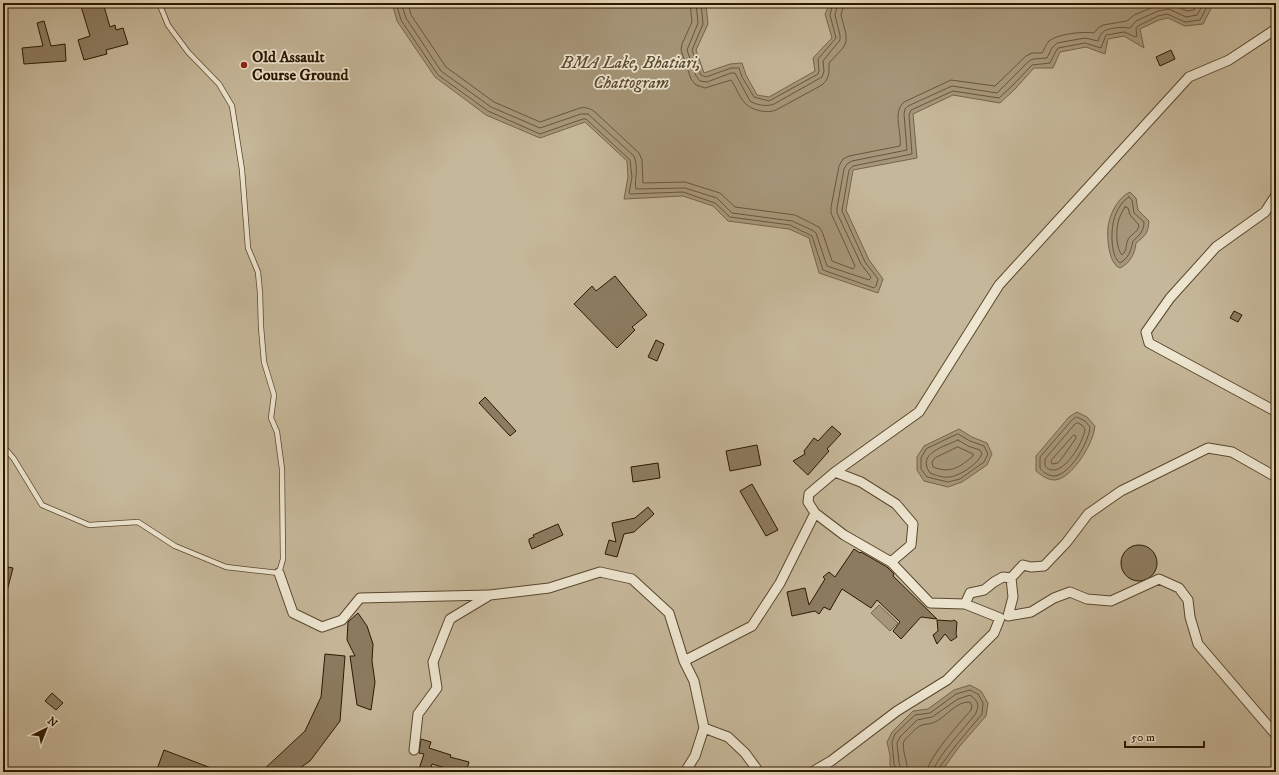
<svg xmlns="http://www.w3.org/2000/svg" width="1279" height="775" font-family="'IM FELL DW Pica',serif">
<rect width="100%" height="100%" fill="#e5d8b8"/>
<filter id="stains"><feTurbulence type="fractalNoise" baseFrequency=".005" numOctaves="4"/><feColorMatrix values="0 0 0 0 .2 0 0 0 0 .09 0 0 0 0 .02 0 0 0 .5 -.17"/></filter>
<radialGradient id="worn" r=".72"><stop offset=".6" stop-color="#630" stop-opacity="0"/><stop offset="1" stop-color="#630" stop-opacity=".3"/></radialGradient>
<path fill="#c5b799" stroke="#78674c" d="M3,3H1276V772H3Z"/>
<path fill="#a69679" stroke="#756349" d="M392,3H702L706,5L708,24L696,50L704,73L730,64L742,63L746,75L757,95L769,97L815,71L813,58L832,38L825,14L830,3H1213V5L1203,24L1185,26L1168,18L1159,20L1140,29L1144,48L1124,36L1108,39L1105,54L1086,47L1060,52L1053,68H1034L1015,89L1000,103L953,95L913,114L917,158L853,170L846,210L869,260L883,279L878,293L819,273L809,238L789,229L728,221L713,206L683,196L624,199L628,177L627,161L585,122L540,138L486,115L435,77L397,21Z
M1130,192L1136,198L1138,210L1149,221C1148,233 1146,235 1136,243C1135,254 1130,263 1120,268C1118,267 1116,266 1115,264C1108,257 1106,231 1109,222C1111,211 1120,196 1130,192Z
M1077,412L1087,417L1095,426C1094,430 1094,434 1092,438C1087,452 1069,481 1053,480C1046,479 1041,475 1036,471V456L1069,417Z
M959,429L972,437L987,443L992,454L987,465L962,482L948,487L924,481L917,470V457L924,446Z
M879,605L898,623L890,631L871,613Z
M970,685L981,691L988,703L986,716L959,747L941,772H893L890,765V755L887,742L892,732L913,711L928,709L954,690Z"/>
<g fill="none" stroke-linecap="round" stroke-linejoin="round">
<path stroke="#68563c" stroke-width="1" d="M396,3L401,20L438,75L488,111L540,134L583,119H586L630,160L632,177L629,193L630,194L683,192L715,203L730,217L790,225L812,236L823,270L874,288L876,286L878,279L865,262L842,211L849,170L853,166L912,154L909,115L911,110L953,91L999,98L1012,86L1032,65L1050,63L1056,51L1058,48L1085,43L1101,48L1106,35L1124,32L1136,37L1137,36L1136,29L1138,26L1158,16L1167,14L1185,22L1200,20L1209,3
M401,3L406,18L441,71L491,107L540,128L581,114H588L634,156C639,168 634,180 636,189L685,188L717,198L732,213L792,221L812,230L816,233L827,266L869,280L870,279L871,277L861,264L837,213V208L844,169L847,164L852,161L907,150L904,114L905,109L908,106L952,86L997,93L1029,61L1033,59L1047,58L1052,48L1057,43L1085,38L1098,41C1099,38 1100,35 1102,33C1107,27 1124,27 1130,28L1136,21L1158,11L1169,9L1186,17L1197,15L1204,3
M408,3L411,15L446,67L494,102L540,122L580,108C585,107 590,108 595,112L639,153L642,160L643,183L685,182L720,193L735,207L795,215L815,225L820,228L823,234L832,261L853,269L855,266L831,213V207L839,166L843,159L849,156L900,146C902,131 892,113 904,102L951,80L995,86L1026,56L1032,53H1042C1045,49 1046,44 1049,41C1057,34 1084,31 1094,33L1098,28L1103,25L1127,21L1134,15L1156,6L1169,3L1187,11L1194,10L1197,3
M690,3L692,22L682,44L681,50L691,79L696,85L705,88L731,80C741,95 741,107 761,111C767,112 771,112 776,110L822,85C830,78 829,72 829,63L843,48L846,42V34L841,15L844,3
M696,3L698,23L687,50L696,76L700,81L707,82L731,73H735L750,101C756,105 767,107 774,104L822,77L824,71L823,61L840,40V35L835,15L838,3
M701,3L703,24L692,50L701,75L706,77L731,68H739L742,77L754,97L769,101L818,74L819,71L818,59L836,38L830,15L833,3
M1129,197L1132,200L1134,213L1144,222C1144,232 1139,235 1133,241C1131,250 1129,258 1120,263C1111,257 1111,234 1113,224C1114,215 1121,201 1129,197Z
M1125,207L1128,208L1130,215L1139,225C1138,232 1133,233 1129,238C1125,243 1128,250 1122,255C1116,249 1116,230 1118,223C1119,217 1122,212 1125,207Z
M1077,417L1085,421L1090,427C1089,442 1070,475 1054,476C1048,476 1043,472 1040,468V457L1072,420Z
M1078,423L1082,425L1085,429C1084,442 1060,483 1045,466V459L1075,424Z
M958,434L970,441L984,446L988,454L984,462L960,479L948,482L927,477L921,469V458L926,449Z
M1074,435L1076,436V438L1065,454L1058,463L1052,464L1051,461Z
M958,440L968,446L980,450L982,454C978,464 960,476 949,477C943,478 935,475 930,473C916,453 944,447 958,440Z
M958,447L973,454V456C960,467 951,474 933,467L932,462L935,458Z
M897,772L894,764L892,742L895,734L915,715L930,713L956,694L970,690L978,694L983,703L982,714L956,745L939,768L938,772
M902,772L899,763L897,743L900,737L917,720L932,717L958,699L970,695C975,699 980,703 977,710C976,715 971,719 968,723C960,733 934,761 933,772
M908,772C908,765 901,747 904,741C906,738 916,728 920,726C924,723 930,725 935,722C946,717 956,701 970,702L972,706L971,710C961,722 928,757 927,772"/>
</g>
<path fill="#8c7b60" stroke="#2b1700" d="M80,3H103L110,27L115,25L116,30L123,28L128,44L106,50L107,54L84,60L78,40L90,36Z
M44,21L51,46L65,44L66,61L24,64L22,48L43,46L37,23Z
M1171,50L1175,59L1160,66L1156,57Z
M615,276L647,315L632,327L635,330L617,348L574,304L592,286L596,291Z
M1234,311L1242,315L1238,322L1230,318Z
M656,340L664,344L657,361L648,357Z
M485,397L516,431L510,436L479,403Z
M832,426L841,434L827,449L829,451L808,475L793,461L805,454L804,451L814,438L818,441Z
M757,445L761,465L730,471L726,451Z
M658,463L660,478L633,482L631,467Z
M752,484L778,530L766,536L740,491Z
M648,507L654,514L634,532L624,534L617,557L605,554L609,540L616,542L612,523L635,518Z
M558,524L563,535L532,549L529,542V539L534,537L533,535Z
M1121 563a18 18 0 1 1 36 0a18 18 0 1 1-36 0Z
M854,549L860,553L861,552L887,567L894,574L893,576L937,619L921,617L901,639L893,631L900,622L877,600L871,608L842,589L830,610L824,607L819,614L815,611L792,616L787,592L805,588L809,605L825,579L823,577L829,572L835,577Z
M3,566L13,568L6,595L3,594Z
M358,613L367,626L373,644L372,661L375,682L371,710L357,705L350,656H355L347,640L348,622Z
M937,620L952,621L954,620L957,622L956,634L957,637L951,641L945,634L937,644L933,635L938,631Z
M325,654L345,656L340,721L310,761L294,772H261L305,731L321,697Z
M52,693L63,703L56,710L45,701Z
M421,739L431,742L429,748L451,755L450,757L469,762L466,772H459L432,764L430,772H418L424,754L419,753Z
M164,750L219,771V772H156Z"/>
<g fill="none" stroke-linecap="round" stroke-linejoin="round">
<g stroke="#5a472e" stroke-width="6">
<path id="service" d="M3,446L14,459L42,505L89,525L138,522L175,546L226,567L279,573L283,559L282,469L277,432L271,418L274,395L264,362L261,327L260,293L258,272L248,248L242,170L232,106L219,84L188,52L168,25L159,3"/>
</g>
<g stroke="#5a472e" stroke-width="11">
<path id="minor" d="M1276,195L1265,212L1216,247L1170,298L1146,332L1149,343L1273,410L1276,406
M835,472L861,482L896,504L913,524L911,545L891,562
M279,573L293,613L322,627L342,620L360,598L489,595
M1011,578L1013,597L1008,616L1031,612L1054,598L1070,592L1087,599L1111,601L1159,579L1179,588L1188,600L1190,617L1198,644L1276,735
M965,604L970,593L984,590L994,582L1003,577L1011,578L1023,565L1031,567L1044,566L1066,543L1088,514L1121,491L1208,448L1232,452L1276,477
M704,728L728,737L745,753L759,772
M414,750L418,714L437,688L433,662L450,619L490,595L549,588L600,572L632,579L669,613L684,661
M685,772L695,756L704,728L694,681L684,661L752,626L780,583L815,513
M812,772L831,761L897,711L947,680L994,633L1000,618L965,604L930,603L891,562L844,535L815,513L808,502L809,494L835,472L919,412L999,285L1189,77L1229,60L1276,29"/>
</g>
<use href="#service" stroke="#eee6d1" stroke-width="4.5"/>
<use href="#minor" stroke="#eee6d1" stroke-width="9"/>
</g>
<circle fill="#8f2418" stroke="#eee6d1" stroke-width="1.5" cx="244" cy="65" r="4"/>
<g text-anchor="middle" stroke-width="3.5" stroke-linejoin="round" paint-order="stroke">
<g font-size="16" font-weight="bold" fill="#2b1700" stroke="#eee6d1" text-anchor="start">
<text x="252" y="62">Old Assault<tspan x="252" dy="18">Course Ground</tspan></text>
</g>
<g font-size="17" font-style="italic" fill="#5c4a30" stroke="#eee6d1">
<text x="631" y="68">BMA Lake, Bhatiari,<tspan x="631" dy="20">Chattogram</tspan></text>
</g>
</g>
<rect width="1279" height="775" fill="none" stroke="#e5d8b8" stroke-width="16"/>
<rect x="4" y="4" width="1271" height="767" fill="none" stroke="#2b1700" stroke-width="2"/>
<rect x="8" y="8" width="1263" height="759" fill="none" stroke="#2b1700"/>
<g transform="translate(46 729) rotate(43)" stroke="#eee6d1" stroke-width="3" paint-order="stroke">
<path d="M0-3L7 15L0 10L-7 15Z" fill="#2b1700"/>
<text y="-6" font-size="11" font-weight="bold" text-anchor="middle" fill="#2b1700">N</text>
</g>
<path d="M1125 741v6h79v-6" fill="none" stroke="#2b1700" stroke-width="2"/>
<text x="1131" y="741" font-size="12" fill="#2b1700" stroke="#eee6d1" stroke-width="3" paint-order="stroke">50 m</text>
<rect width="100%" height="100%" filter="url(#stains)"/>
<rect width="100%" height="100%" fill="url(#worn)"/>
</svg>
